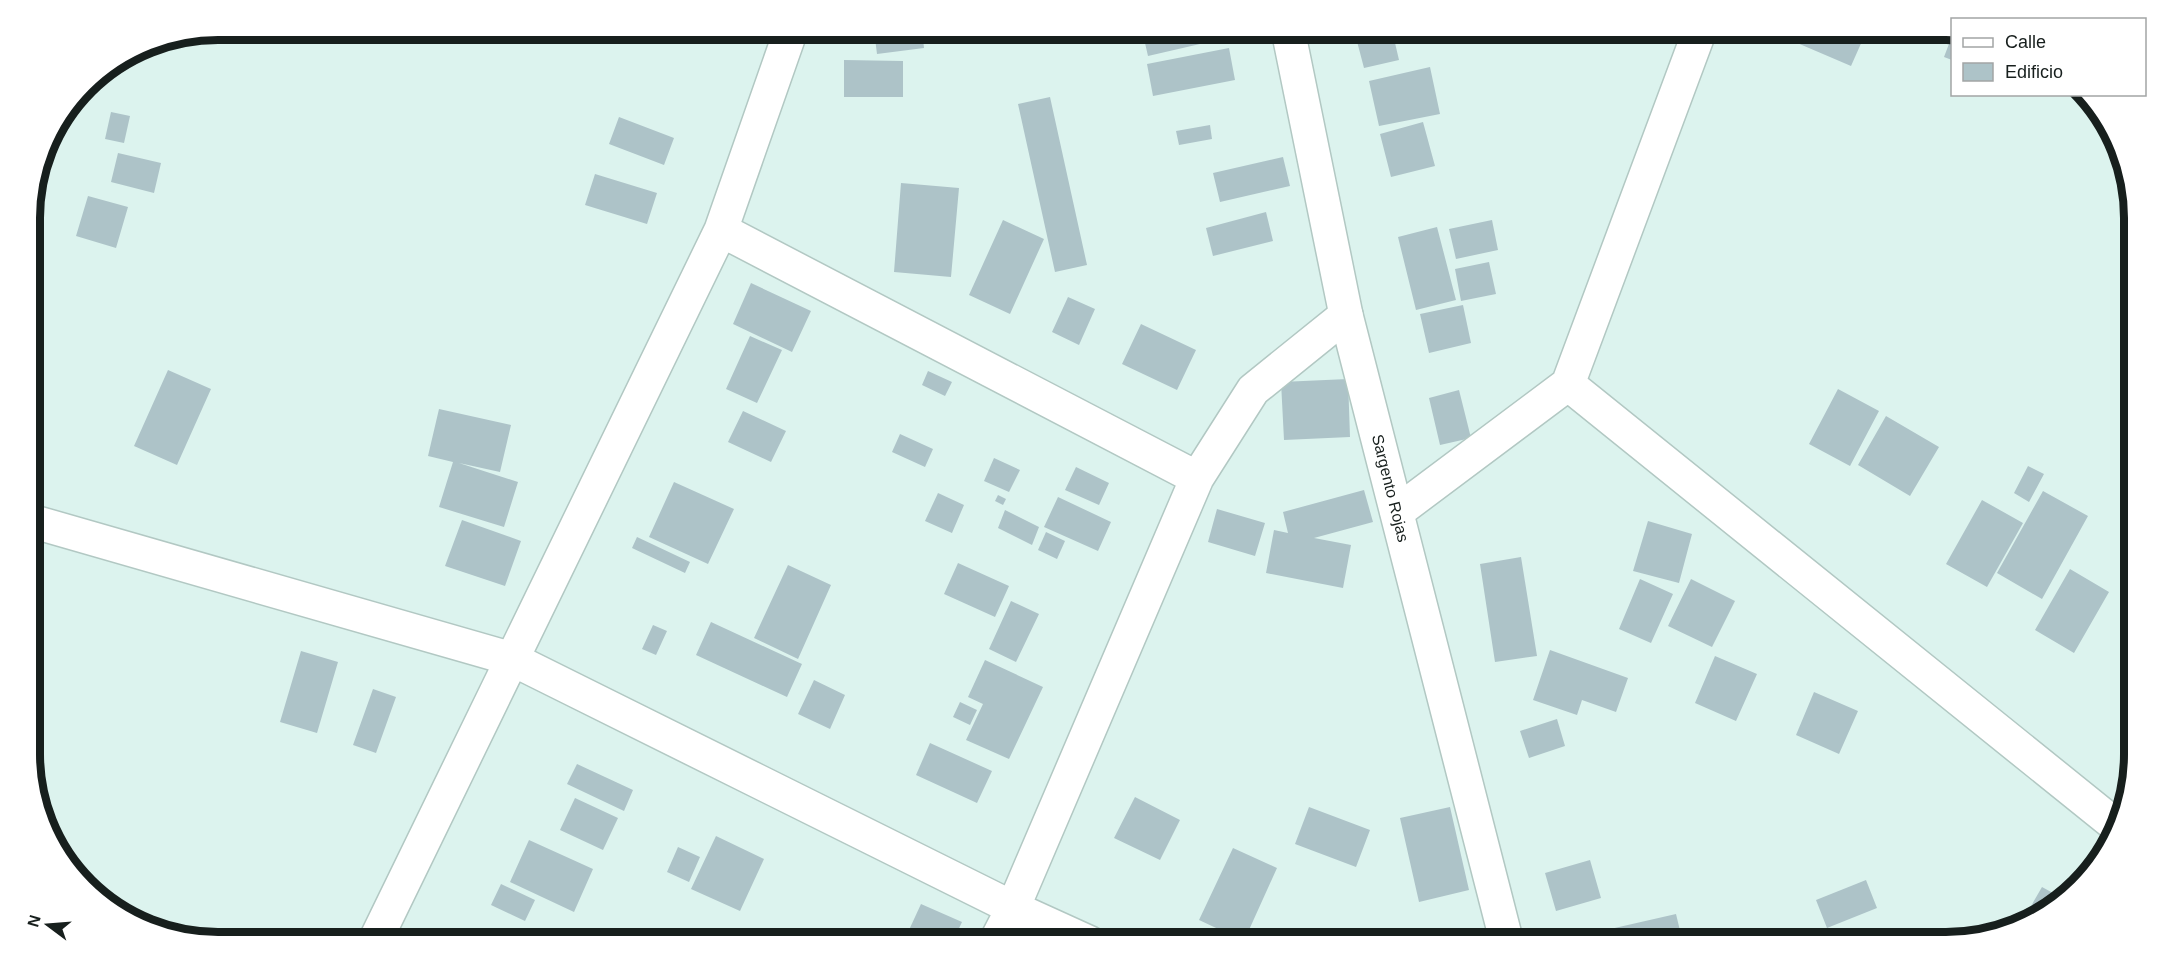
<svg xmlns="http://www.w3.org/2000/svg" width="2164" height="973" font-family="Arial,sans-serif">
<rect width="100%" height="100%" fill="#dcf3ee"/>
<path fill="#adc3c8" d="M874,30H922L924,48L877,54Z
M948,30H996L997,35L949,41Z
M1142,30H1238L1239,35L1148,56Z
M1354,30H1392L1399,60L1364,68Z
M1775,30H1867L1851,66L1774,33Z
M1952,36V60L1944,57Z
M1229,48L1235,80L1153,96L1147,64Z
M844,60L903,61V97H844Z
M1430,67L1440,114L1379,126L1369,81Z
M1050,97L1087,265L1055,272L1018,104Z
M111,112L130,116L124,143L105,139Z
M619,117L674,138L664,165L609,144Z
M1423,122L1435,166L1391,177L1380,134Z
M1210,125L1212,139L1179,145L1176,131Z
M118,153L161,163L154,193L111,182Z
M1283,157L1290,186L1220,202L1213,173Z
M595,174L657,193L647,224L585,205Z
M901,183L959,188L951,277L894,272Z
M88,196L128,207L116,248L76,236Z
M1266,212L1273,241L1213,256L1206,228Z
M1003,220L1044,239L1010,314L969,295Z
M1492,220L1498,250L1456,259L1449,229Z
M1437,227L1456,300L1416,310L1398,237Z
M1489,262L1496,294L1461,301L1455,269Z
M751,283L811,311L792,352L733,324Z
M1068,297L1095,309L1079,345L1052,332Z
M1463,305L1471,343L1429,353L1420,314Z
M1141,324L1196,350L1177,390L1122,364Z
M750,336L782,350L757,403L726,389Z
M168,370L211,389L177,465L134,446Z
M928,371L952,382L945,396L922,385Z
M1348,379L1350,437L1284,440L1281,382Z
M1838,389L1879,411L1850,466L1809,444Z
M1459,390L1471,438L1440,445L1429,398Z
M439,409L511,425L500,472L459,463L518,482L504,527L439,507L453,462L428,456Z
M743,411L786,431L771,462L728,442Z
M1886,416L1939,447L1910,496L1858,465Z
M900,434L933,449L925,467L892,452Z
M994,458L1020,470L1009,492L984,481Z
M2028,466L2044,474L2029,502L2014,493Z
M1076,467L1109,483L1099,505L1065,490Z
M674,482L734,509L708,564L649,537Z
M1364,490L1373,522L1314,538L1351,545L1343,588L1266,573L1274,530L1288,533L1283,512Z
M2043,491L2088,516L2042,599L1997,573Z
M938,493L964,505L952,533L925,521Z
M998,495L1006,499L1003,505L995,501Z
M1058,497L1111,522L1098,551L1044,527Z
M1982,500L2023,523L1987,587L1946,564Z
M1217,509L1265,523L1255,556L1208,542Z
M1005,510L1039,527L1032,545L998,528Z
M462,520L521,541L505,586L445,566Z
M1648,521L1692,534L1679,583L1633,571Z
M1046,532L1065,541L1057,559L1038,550Z
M637,537L690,562L685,573L632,548Z
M1521,557L1537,656L1495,662L1480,564Z
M958,563L1009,586L995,617L944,594Z
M788,565L831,585L798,659L754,638Z
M2070,569L2109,592L2074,653L2035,630Z
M1640,579L1673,594L1651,643L1619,629Z
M1691,579L1735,601L1712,647L1668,626Z
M1011,601L1039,614L1016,662L989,649Z
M711,622L802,664L787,697L696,655Z
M653,625L667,631L656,655L642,649Z
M1550,650L1628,678L1616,712L1582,700L1577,715L1533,700Z
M301,651L338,662L317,733L280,722Z
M1715,656L1757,674L1736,721L1695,703Z
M985,660L1043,687L1009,759L966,740L983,704L968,697Z
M814,680L845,695L830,729L798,714Z
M373,689L396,697L376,753L353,745Z
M1814,692L1858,711L1839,754L1796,735Z
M960,702L977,710L970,725L953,717Z
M1557,719L1565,746L1529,758L1520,731Z
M930,743L992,771L977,803L916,775Z
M577,764L633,790L624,811L567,784Z
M1135,797L1180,820L1160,860L1114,838Z
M575,798L618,818L603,850L560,830Z
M1309,807L1370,830L1356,867L1295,844Z
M1450,807L1469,890L1419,902L1400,818Z
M716,836L764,859L740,911L691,889Z
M529,840L593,869L574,912L510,882Z
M678,847L700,857L689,882L667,872Z
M1233,848L1277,868L1244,941L1199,920Z
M1590,860L1601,898L1556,911L1545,873Z
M1866,880L1877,908L1827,928L1816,900Z
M501,884L535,900L525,921L491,905Z
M2042,887L2064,899L2050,911L2023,920Z
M921,904L962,922L952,943H903Z
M1676,914L1683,943H1563L1562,940Z"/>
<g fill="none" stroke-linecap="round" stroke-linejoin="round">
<g stroke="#b2c8c3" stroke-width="36">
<path id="minor" d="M721,230L1197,478
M1568,384L2119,828
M1397,512L1568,384L1700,30
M31,521L512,659L1013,908L1090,943
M374,943L721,230L791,30
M995,943L1013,908L1197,478L1253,390L1346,315"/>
</g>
<g stroke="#b2c8c3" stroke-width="36">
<path id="tertiary" d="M1288,30L1346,315L1507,943"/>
</g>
<use href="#minor" stroke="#fff" stroke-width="33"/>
<use href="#tertiary" stroke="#fff" stroke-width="33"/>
</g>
<g text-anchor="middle" stroke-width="5" stroke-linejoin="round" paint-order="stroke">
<g font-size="16" fill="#171f1d" stroke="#fff">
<text transform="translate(1391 488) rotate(76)" y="6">Sargento Rojas</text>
</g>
</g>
<path d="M0 0H2164V973H0ZM218 40H1946A178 178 0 0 1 2124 218V754A178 178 0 0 1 1946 932H218A178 178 0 0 1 40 754V218A178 178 0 0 1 218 40Z" fill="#fff" fill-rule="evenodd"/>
<path fill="none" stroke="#171f1d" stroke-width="8" d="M218 40H1946A178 178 0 0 1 2124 218V754A178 178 0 0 1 1946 932H218A178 178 0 0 1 40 754V218A178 178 0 0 1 218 40Z"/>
<rect x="1951" y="18" width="195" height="78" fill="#ffffff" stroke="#a2a5a5" stroke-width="1.5"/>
<rect x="1963" y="38" width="30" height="9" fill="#ffffff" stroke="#a2a5a5" stroke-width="1.5"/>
<text x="2005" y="48" font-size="18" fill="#171f1d">Calle</text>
<rect x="1963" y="63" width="30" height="18" fill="#adc3c8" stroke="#a2a5a5" stroke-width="1.5"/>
<text x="2005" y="78" font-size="18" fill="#171f1d">Edificio</text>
<g transform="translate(48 925) rotate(286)" stroke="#ffffff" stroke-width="4.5" paint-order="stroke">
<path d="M0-4.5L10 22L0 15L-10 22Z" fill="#171f1d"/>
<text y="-9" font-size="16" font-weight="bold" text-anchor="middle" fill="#171f1d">N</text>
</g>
</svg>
